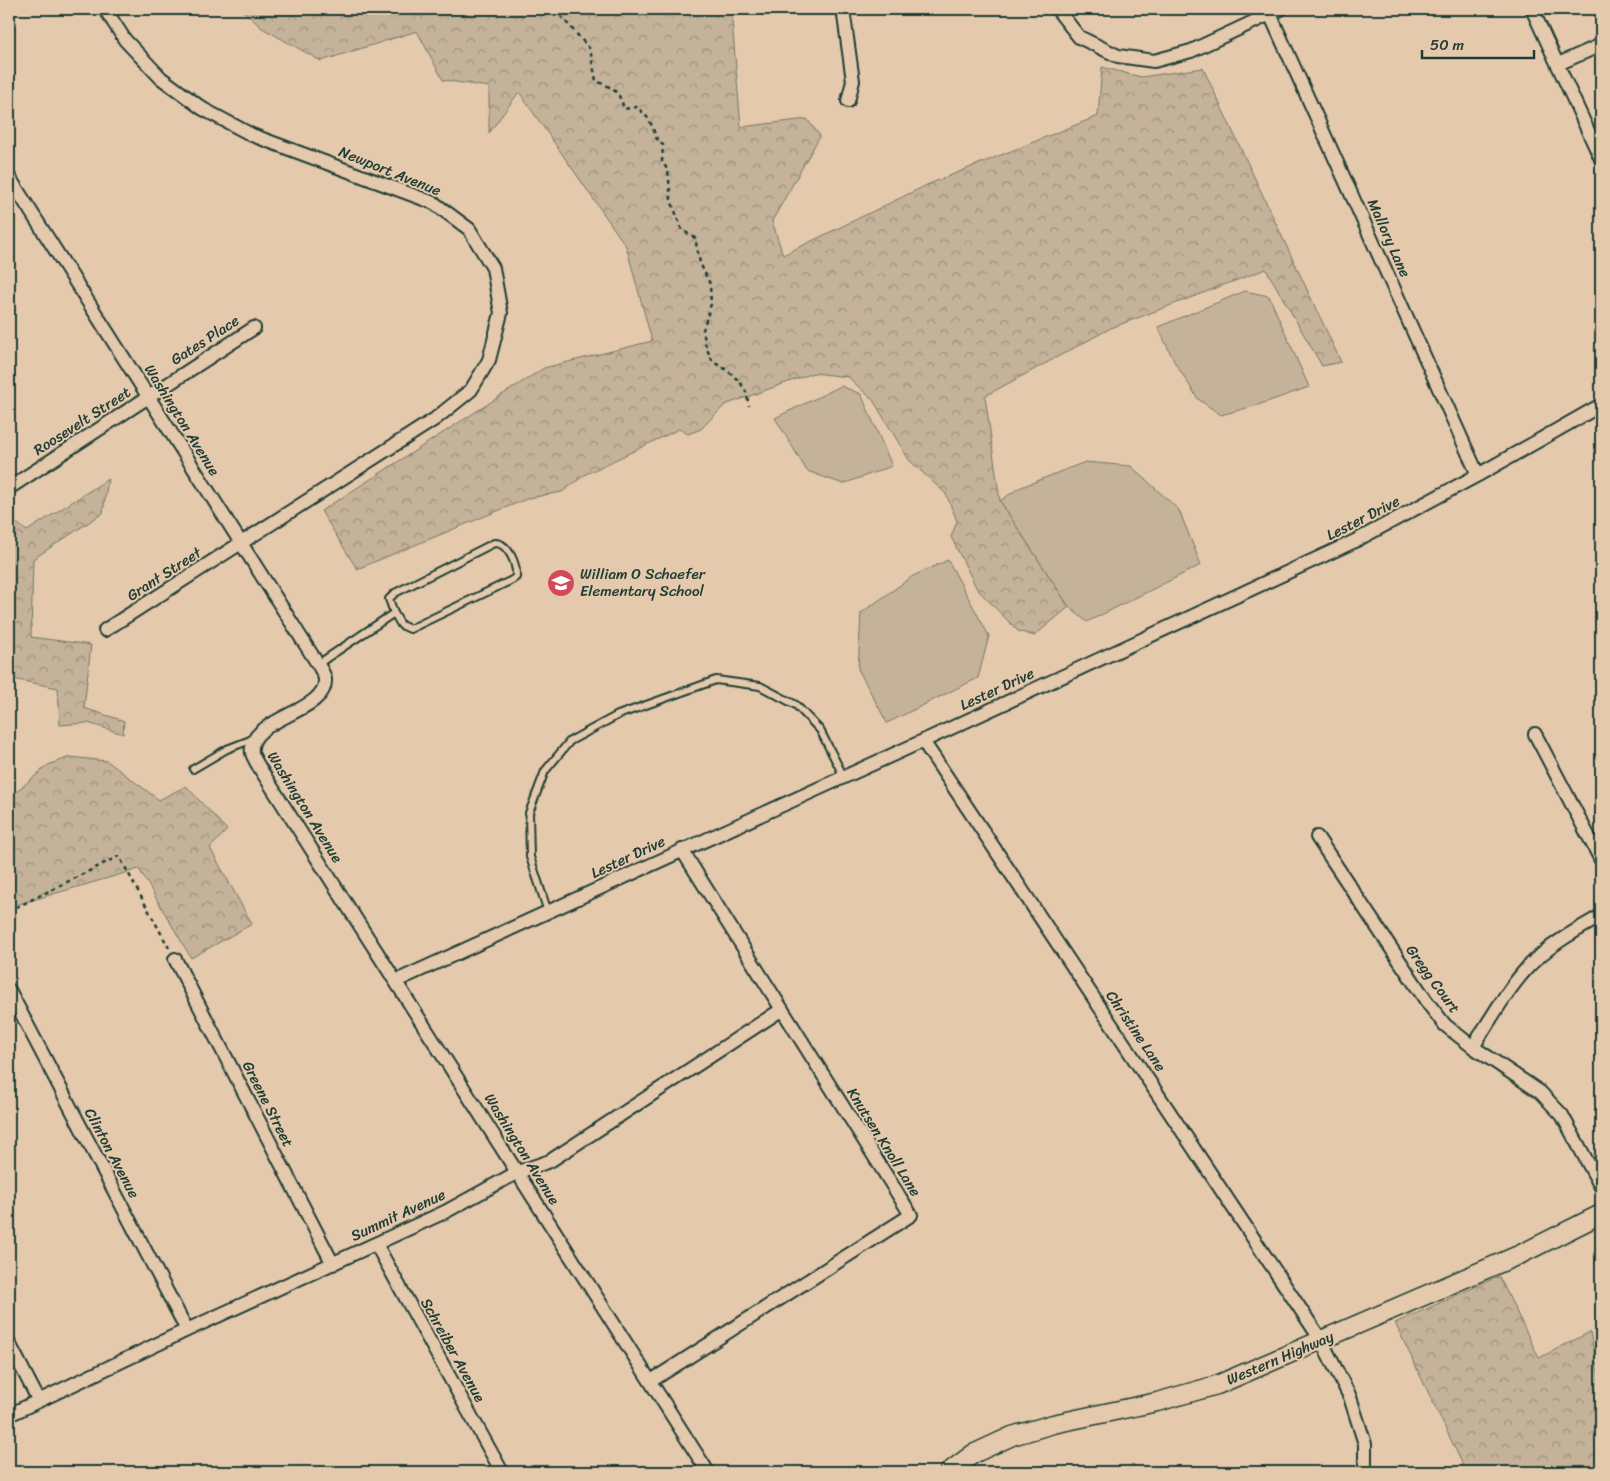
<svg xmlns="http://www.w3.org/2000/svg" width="1610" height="1481" font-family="Sriracha,sans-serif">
<defs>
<pattern id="forest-crowns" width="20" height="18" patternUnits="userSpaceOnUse" patternTransform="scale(1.25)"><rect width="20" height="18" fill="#c4b299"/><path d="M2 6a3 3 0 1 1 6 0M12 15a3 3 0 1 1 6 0" fill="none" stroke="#9f927e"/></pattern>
</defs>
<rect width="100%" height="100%" fill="#e5c9ac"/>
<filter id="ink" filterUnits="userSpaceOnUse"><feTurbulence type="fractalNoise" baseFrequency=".02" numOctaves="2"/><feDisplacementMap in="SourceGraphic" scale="10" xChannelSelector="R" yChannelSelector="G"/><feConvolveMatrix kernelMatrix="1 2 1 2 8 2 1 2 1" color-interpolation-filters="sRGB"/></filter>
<g filter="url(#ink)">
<path fill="#c4b299" stroke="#727866" d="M1245,291L1269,296L1309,387L1258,405L1221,415L1198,399L1174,361L1158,327Z
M841,386L861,394L892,466L843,484L807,471L775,418Z
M1085,462L1131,466L1179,510L1201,565L1087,622L1069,607L1000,501L1019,488Z
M948,560L989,636L978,678L887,723L858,669L861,613L913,576Z"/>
<path fill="url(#forest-crowns)" stroke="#727866" d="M241,9H731L741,127L807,119L820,136L772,221L783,255L929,184L1098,116L1102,67L1141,77L1203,68L1341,362L1322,366L1266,269L1111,328L985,396L1000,501L1069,607L1034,636L1018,631L977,589L951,537L957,521L946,494L909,460L873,400L848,377L813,373L725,405L701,429L688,434L679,429L586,474L562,492L529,498L357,569L321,511L544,368L652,341L626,246L519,92L489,133V87L443,80L417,31L321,61L262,28Z
M108,479L103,513L33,559L31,637L91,645L84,708L124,721L123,734L88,723L60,725L58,688L13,679L9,673V517L27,531Z
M70,757L107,761L159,800L186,786L227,830L210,848L252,924L191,958L139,869L9,907V798L48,765Z
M1499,1276L1539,1358L1590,1332L1601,1387V1472H1461L1462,1463L1395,1323Z"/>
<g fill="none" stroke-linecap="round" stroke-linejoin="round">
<g stroke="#1f3d34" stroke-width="10">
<path id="lane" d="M318,664L394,613L389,599L395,593L494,543C508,542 517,564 516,577L512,580L410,629L401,625L394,613
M193,769L227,749L253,739
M548,912L530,857L529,813L545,771L570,741L618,715L716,680L760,686L796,705L820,730L844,777"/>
</g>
<g stroke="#1f3d34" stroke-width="16">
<path id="street" d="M105,9L125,40L161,78L203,109L252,135L434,203L469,229L493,268L501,313L489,360L471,390L435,419L105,630
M843,9L853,81L848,101
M1057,9L1079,37L1118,56L1154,61L1191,51L1281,9
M1532,9L1601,159
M1270,14L1478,475
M1558,64L1601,45
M9,177L319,666C321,670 325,675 325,680C327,713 246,718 252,753C253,757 257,763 259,767L708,1472
M9,488L254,328
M1535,734L1601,860
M923,741L1321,1340L1350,1397L1365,1444V1472
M1317,837L1427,1002L1445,1025L1473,1047L1540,1092L1562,1115L1601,1187
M175,959L333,1264
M396,981L923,741L1355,541L1478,475L1601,405
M9,990L187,1330
M1473,1047C1490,1020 1507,990 1528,967C1549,945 1575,931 1601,916
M376,1244L502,1472
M9,1343L39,1401
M651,1381L911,1215L682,850
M9,1415L187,1330L445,1212L518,1172L550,1161L781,1010"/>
</g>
<g stroke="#1f3d34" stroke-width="21">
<path id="secondary" d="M949,1472L973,1454L1012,1436L1053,1424L1157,1402L1217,1385L1521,1254L1601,1214"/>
</g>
<path stroke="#1f3d34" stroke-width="2.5" stroke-dasharray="4 4" stroke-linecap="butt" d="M557,9L558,13L590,49L596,81C613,88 619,90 624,109L637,107L649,119L657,139L663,145L662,162L668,170L671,200L682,230L695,238L700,263L710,284L711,304L703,330L706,347L713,362L727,370L740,382L746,392L749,406
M9,911L119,856L169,948"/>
<use href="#lane" stroke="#e5c9ac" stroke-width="6"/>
<use href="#street" stroke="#e5c9ac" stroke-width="12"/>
<use href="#secondary" stroke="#e5c9ac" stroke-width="18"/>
</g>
</g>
<defs>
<g id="school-disc" transform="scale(1.4375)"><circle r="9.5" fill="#d1495b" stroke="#e5c9ac"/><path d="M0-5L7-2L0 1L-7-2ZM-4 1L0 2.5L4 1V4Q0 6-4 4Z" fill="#fff"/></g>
</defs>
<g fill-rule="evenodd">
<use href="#school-disc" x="561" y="583"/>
</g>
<g text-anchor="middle" stroke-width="4" stroke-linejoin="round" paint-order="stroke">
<g font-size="15" fill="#1f3d34" stroke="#e5c9ac">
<text transform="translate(390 171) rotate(22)" y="5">Newport Avenue</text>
<text transform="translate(1389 238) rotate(66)" y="5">Mallory Lane</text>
<text transform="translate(205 340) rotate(-33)" y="5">Gates Place</text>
<text transform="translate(182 420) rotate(58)" y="5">Washington Avenue</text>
<text transform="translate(82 421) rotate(-33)" y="5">Roosevelt Street</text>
<text transform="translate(1363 518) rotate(-27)" y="5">Lester Drive</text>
<text transform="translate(164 574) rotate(-33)" y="5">Grant Street</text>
<text transform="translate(997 689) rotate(-25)" y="5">Lester Drive</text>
<text transform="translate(305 807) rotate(58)" y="5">Washington Avenue</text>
<text transform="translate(628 857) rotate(-25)" y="5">Lester Drive</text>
<text transform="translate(1433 979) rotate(54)" y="5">Gregg Court</text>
<text transform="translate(1136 1031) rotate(56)" y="5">Christine Lane</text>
<text transform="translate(268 1104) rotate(63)" y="5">Greene Street</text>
<text transform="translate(884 1142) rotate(58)" y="5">Knutsen Knoll Lane</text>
<text transform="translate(522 1149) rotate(58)" y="5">Washington Avenue</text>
<text transform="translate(112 1153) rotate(62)" y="5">Clinton Avenue</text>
<text transform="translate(398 1215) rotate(-25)" y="5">Summit Avenue</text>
<text transform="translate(453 1350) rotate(61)" y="5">Schreiber Avenue</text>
<text transform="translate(1280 1358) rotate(-23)" y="5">Western Highway</text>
</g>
<g font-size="15" fill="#1f3d34" stroke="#e5c9ac" text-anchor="start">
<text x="580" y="579">William O Schaefer<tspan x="580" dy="17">Elementary School</tspan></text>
</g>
</g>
<rect width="1610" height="1481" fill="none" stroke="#e5c9ac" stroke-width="30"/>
<rect x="15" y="15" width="1580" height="1451" fill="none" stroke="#1f3d34" stroke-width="2" filter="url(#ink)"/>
<path d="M1422 50v8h112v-8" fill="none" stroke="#1f3d34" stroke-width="2.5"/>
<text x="1430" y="50" font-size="15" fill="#1f3d34" stroke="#e5c9ac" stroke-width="4" paint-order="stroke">50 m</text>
</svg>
